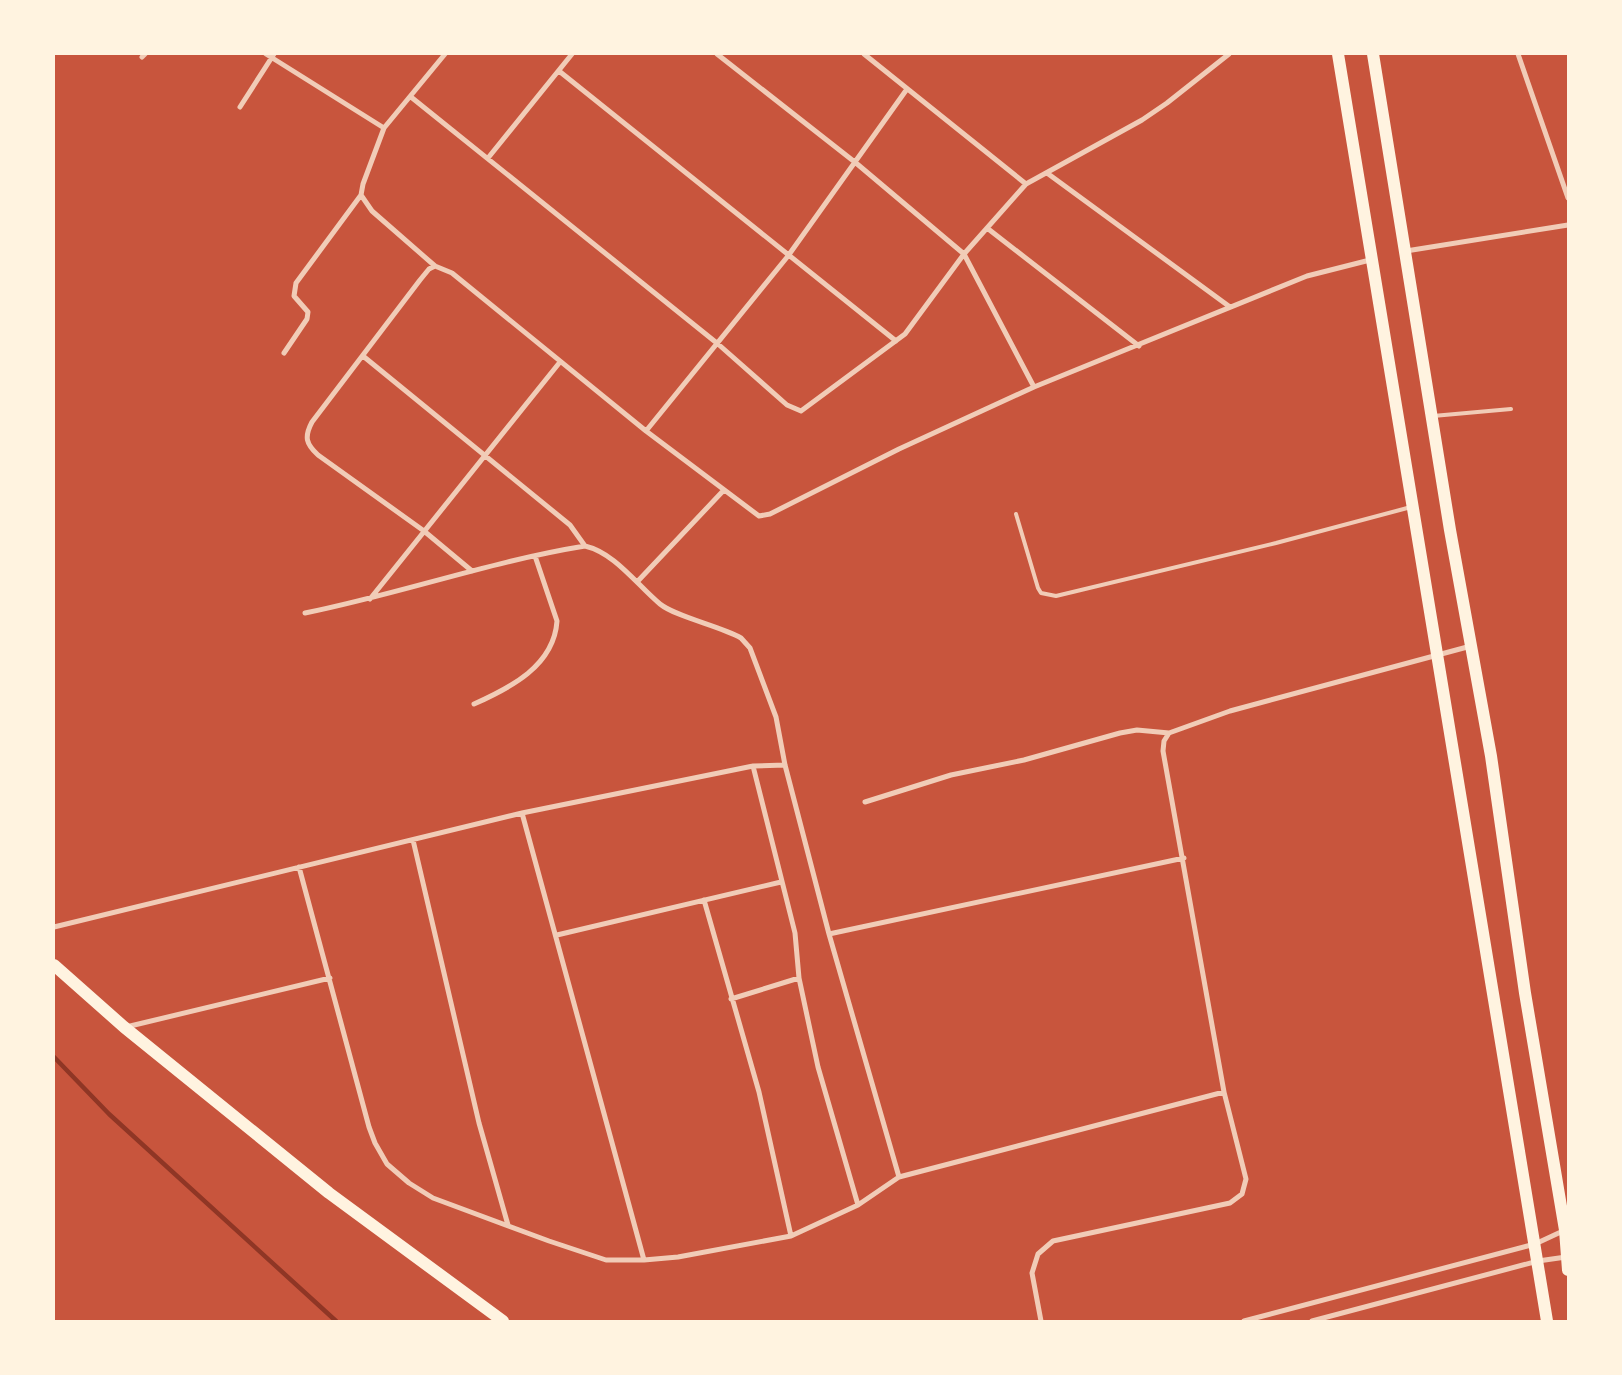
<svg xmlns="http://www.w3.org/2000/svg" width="1622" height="1375" font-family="Mulish,sans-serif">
<rect width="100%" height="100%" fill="#c8553d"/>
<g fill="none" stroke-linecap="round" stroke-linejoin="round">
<path stroke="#8f3625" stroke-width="4.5" d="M54,1057L109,1114L336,1321"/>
<path stroke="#f1ccb7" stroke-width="4" d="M1433,416L1511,409
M1016,514L1038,588L1041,593L1056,596L1276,543L1411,507"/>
<path stroke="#f1ccb7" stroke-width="5" d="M266,54L384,128
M717,54L856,163L964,254L1034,387
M864,54L1026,184
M1518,54L1568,198
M142,57L145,54
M559,71L896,341
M411,97L718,344L787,405L801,411L905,334L964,254L1026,184L1142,120L1167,103L1229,54
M240,107L274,54
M488,158L572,54
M1047,173L1230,307
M987,228L1139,346
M1406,251L1568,225
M435,266L372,211L361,195L363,184L384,128L445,54
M284,353L307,319L308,312L294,296L296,283L361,195
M363,356L570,525L585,546
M646,431L788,256L907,89
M472,571L424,531L318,455C306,444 304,437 312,422L420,280L429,269L435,266L452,273L646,431L759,516L770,514L899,449L1034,387L1307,276L1370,260
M637,582L723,491
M370,599L560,362
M305,613C399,594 492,561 585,546C615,553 637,585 660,604C676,617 720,626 741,638L750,648L776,717L785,765L829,934L899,1177
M474,704C510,688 554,666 557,621L535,556
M753,766L795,933L799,978L818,1067L858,1205
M865,802L951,775L1024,760L1120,733L1137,730L1169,733
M522,813L644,1260
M413,840L479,1123L508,1225
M299,867L369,1127L375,1143L387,1164L409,1183L433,1198L549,1241L606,1260H644L678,1257L791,1236L858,1205L899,1177L1224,1092
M704,900L759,1092L791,1236
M54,927L522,813L753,766L785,765
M829,934L1184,858
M557,935L781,882
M731,999L799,978
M126,1027L330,978
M1041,1321L1032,1273L1038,1254L1053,1241L1230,1203L1242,1194L1246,1179L1224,1092L1163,751L1164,741L1169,733L1230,711L1471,646
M1244,1321L1535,1244L1563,1231
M1312,1321L1538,1261L1566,1257"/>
<path stroke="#fff3e0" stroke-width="12" d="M1338,54L1547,1321
M1373,54L1450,530L1491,756L1525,993L1565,1230L1568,1270
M54,965L124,1027L329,1193L503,1321"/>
</g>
<rect width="1622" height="1375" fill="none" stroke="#fff3e0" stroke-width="110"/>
</svg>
